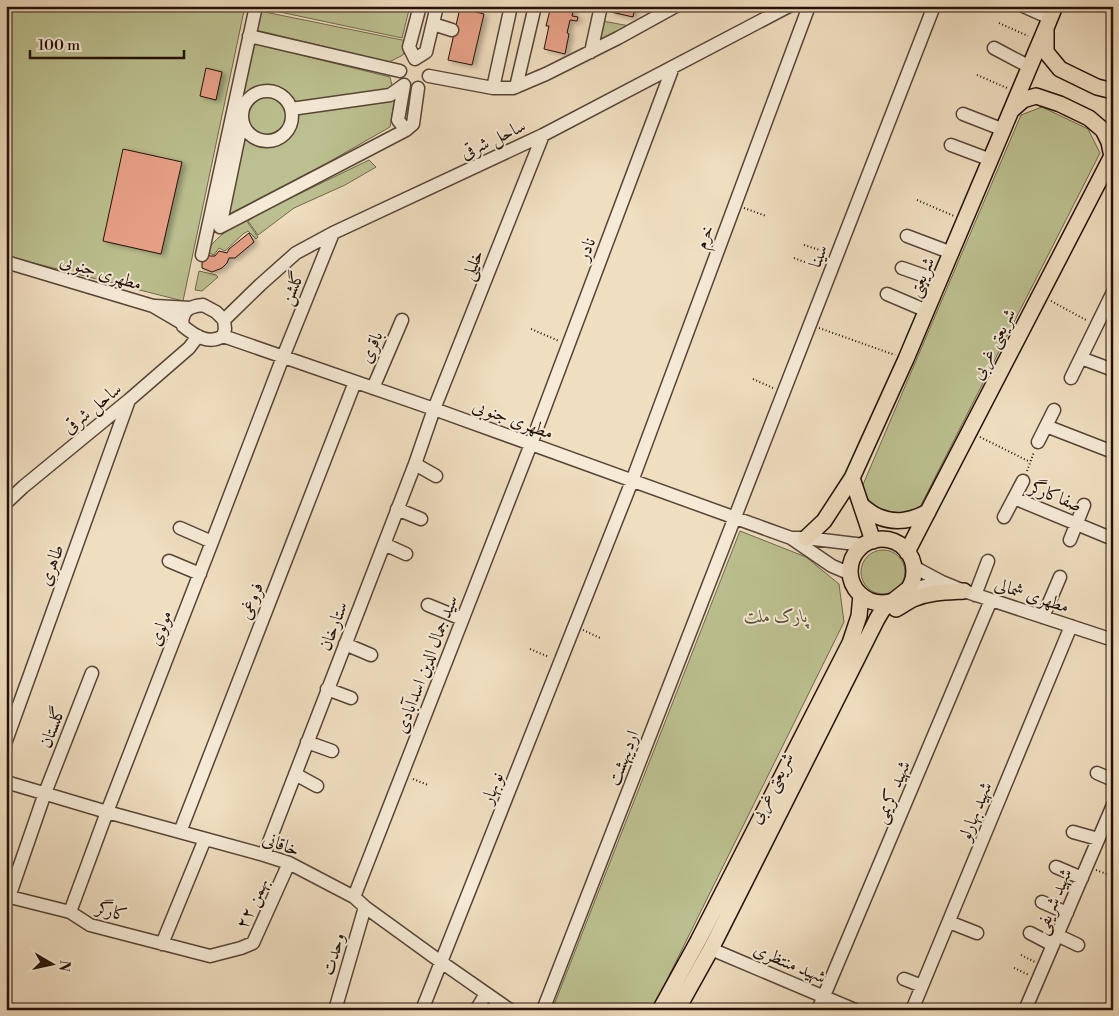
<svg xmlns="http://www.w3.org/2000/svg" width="1119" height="1016" font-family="'Libre Bodoni',Amiri,serif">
<defs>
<filter id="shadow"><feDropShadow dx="4" dy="2" stdDeviation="2.5" flood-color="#0004"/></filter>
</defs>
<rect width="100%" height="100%" fill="#f0dec0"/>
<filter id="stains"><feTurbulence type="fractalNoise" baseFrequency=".004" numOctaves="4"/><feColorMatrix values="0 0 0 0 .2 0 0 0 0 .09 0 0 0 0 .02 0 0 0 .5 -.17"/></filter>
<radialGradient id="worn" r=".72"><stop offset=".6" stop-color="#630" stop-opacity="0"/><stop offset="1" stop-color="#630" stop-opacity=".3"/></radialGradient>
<path fill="#bcc090" stroke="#70684c" d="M6,6H245L183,301L6,256Z
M261,6H410L402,38L261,8Z
M260,11L407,41L403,55L389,62L256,30Z
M602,21L630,26L598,42Z
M252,43L390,77L395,98L390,127L327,163L212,223Z
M1042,107L1088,129L1100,153L920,507L897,519L873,508L862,487L1021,115Z
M369,160L376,167L345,185L294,208L258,235L248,221L264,210L301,193Z
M246,220L258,237L256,239L248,231L243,234L225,251L219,248L214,255L209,253L208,249C219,235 230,228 246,220Z
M199,271L216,275L218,277L202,291L195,290Z
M740,531L806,557L839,584L844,622L652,1010H552Z
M861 572a22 22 0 1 1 44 0a22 22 0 1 1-44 0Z"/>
<path fill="#e8a188" stroke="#241108" filter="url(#shadow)" d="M551,6H574L572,16L578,17L577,21L570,20L567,33L569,34L565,54L544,49L549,26H546Z
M612,6H635L633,17L611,12Z
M460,8L484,14L472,65L448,60Z
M206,68L222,72L216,100L200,96Z
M123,149L182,162L161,254L103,241Z
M249,233L254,242L235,258H229L227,263L222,268L212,272L202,268V263L207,254L210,256H215L219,251L227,253L229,249Z"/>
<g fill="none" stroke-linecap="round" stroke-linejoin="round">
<g stroke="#574436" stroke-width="15">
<path id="minor" d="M420,6L409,47L415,59L426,52L437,6
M1023,6L1050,18
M433,24L452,30
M249,36L400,71
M994,48L1030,67
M591,52L601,6
M429,76L493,88H513L546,74L618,38L676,6
M404,85L398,120L406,130
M516,87L535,6
M493,88L511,6
M242 116a25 25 0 1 1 50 0a25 25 0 1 1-50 0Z
M291,109L390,95L404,85
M963,114L1004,130
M951,145L991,160
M220,227L406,130L413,124L418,88
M220,227L242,121
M907,236L952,253
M202,255L256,6
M6,262L153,306L182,323
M902,268L939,281
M887,294L927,311
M155,306L190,308L196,306L203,305L216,312L224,320L225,329L223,336C209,345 195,336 183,326C181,319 184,311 190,308
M224,320L260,285L296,253L333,233L543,135L789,6
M223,336L434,409L791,538
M1081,358L1113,370
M1071,378L1113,292
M373,388L402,320
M1046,426L1113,452
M1038,442L1054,410
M415,464L436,476
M1014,498L1113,539
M6,503L23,487L129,400L189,348L198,336
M397,509L421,519
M1004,517L1023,481
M180,528L212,542
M1070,540L1084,505
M384,544L406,554
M169,561L200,574
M851,574L832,566L791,538H806L864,545
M942,582L964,591L1113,640
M907,590L942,582L914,567
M975,595L988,561
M428,605L462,619
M1043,617L1060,577
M345,644L371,655
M327,689L351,698
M6,741L129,400
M307,742L332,751
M1097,773L1113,780
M295,774L317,786
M6,782L107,812L264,855L289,863L354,897L365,907L434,957L510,1010
M180,832L355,382
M1073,832L1098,839
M264,855L415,464L434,409L543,135
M1056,867L1082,878
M6,896L70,912L90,925L210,956L241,948L253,943L289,863
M9,897L45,793L92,673
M354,897L531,444L673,67
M1042,902L1067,913
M70,912L107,812L212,542L283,357L333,233
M949,922L977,933
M1030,933L1053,945
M1057,935L1078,945
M162,944L205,839
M711,949L855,1010
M904,979L922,986
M335,1010L365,907
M422,1010L632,481L809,6
M476,1010L486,994
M543,1010L934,6
M818,1010L991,600
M912,1010L1071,626
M1025,1010L1113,805"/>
</g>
<g stroke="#241108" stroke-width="18">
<path id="major" d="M1055,6L1046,28V52L1060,69L1097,87L1113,91
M1013,109L1023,100L1036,96L1060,104L1089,118L1103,130L1109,142L1112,157
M861,505C866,509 872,514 877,516C895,524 911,521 928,512
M806,538L824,521L852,478
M850 571a32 32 0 1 1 64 0a32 32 0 1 1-64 0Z
M873,541L852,478L906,359L1046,28
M907,552L1113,154
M896,609C902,606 907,602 913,599C930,592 946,592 964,591
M660,1010L698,941L850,643L859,616L861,595
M677,1010L711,949L877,619L883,609L907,590"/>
</g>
<path stroke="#241108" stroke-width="2" stroke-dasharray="1 2.5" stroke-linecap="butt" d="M999,23L1028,36
M977,75L1007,88
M917,200L954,216
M744,208L766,216
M804,245L826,252
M794,258L820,268
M1051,301L1086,320
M819,328L895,355
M531,329L559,341
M753,379L773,388
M980,437L1030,462
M1027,471L1034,452
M583,630L600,638
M530,649L549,657
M413,779L428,785
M1096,870L1109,875
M1021,955L1035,962
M1014,968L1029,975"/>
<use href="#minor" stroke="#f5ead6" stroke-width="12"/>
<use href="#major" stroke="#f0dec0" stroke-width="15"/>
</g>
<g text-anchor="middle" stroke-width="4" stroke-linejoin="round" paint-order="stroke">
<g font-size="18" fill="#241108" stroke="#f5ead6">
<text transform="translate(493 139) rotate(-25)" y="6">ساحل شرقی</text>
<text transform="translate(704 237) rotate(-70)" y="6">خرم</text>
<text transform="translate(586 249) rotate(-69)" y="6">نادر</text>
<text transform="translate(818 256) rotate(-69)" y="6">سینا</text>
<text transform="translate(472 265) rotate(-68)" y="6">خلیلی</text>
<text transform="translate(101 272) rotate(17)" y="6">مطهری جنوبی</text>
<text transform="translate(921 277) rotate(-67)" y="6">شریعتی</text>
<text transform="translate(292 288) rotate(-68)" y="6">گلشن</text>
<text transform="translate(993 344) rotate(-63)" y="6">شریعتی غربی</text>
<text transform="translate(371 347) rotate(-67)" y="6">باقری</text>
<text transform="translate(92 408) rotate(-39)" y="6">ساحل شرقی</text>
<text transform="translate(513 419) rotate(20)" y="6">مطهری جنوبی</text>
<text transform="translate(1056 496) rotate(22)" y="6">صفاکارگر</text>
<text transform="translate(51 565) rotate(-70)" y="6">طاهری</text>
<text transform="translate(1032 595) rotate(18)" y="6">مطهری شمالی</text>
<text transform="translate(251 601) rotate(-69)" y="6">فروغی</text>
<text transform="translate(333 626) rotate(-69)" y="6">ستارخان</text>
<text transform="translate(160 628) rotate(-69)" y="6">مولوی</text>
<text transform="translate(426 664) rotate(-69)" y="6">سید جمال الدین اسدآبادی</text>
<text transform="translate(52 727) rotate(-69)" y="6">گلستان</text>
<text transform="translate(623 758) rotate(-69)" y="6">اردیبهشت</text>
<text transform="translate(492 788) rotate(-68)" y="6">نوبهار</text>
<text transform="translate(771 788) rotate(-63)" y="6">شریعتی غربی</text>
<text transform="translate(892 792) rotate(-67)" y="6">شهید کریمی</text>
<text transform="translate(975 811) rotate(-68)" y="6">شهید بهارلو</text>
<text transform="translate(281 844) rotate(20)" y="6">خاقانی</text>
<text transform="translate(1053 901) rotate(-67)" y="6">شهید شریفی</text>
<text transform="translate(252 903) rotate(-65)" y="6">۲۲ بهمن</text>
<text transform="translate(112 911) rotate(18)" y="6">کارگر</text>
<text transform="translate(333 954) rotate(-74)" y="6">وحدت</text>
<text transform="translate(790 963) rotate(23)" y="6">شهید منتظری</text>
</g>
<g font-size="18" font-style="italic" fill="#594e38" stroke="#f5ead6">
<text x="776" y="622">پارک ملت</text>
</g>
</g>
<rect width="1119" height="1016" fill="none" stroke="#f0dec0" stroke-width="25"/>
<rect x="8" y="8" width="1104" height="1001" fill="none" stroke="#241108" stroke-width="2.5"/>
<rect x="12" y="12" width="1094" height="991" fill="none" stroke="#241108"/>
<g transform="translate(52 964) rotate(99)" stroke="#f5ead6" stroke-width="4" paint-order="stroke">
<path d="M0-4L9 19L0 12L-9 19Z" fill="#241108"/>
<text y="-8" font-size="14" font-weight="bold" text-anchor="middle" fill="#241108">N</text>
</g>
<path d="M30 50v8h154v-8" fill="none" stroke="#241108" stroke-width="2.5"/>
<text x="38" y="50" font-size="15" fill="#241108" stroke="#f5ead6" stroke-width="4" paint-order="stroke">100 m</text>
<rect width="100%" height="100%" filter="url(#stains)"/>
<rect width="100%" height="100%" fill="url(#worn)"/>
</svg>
